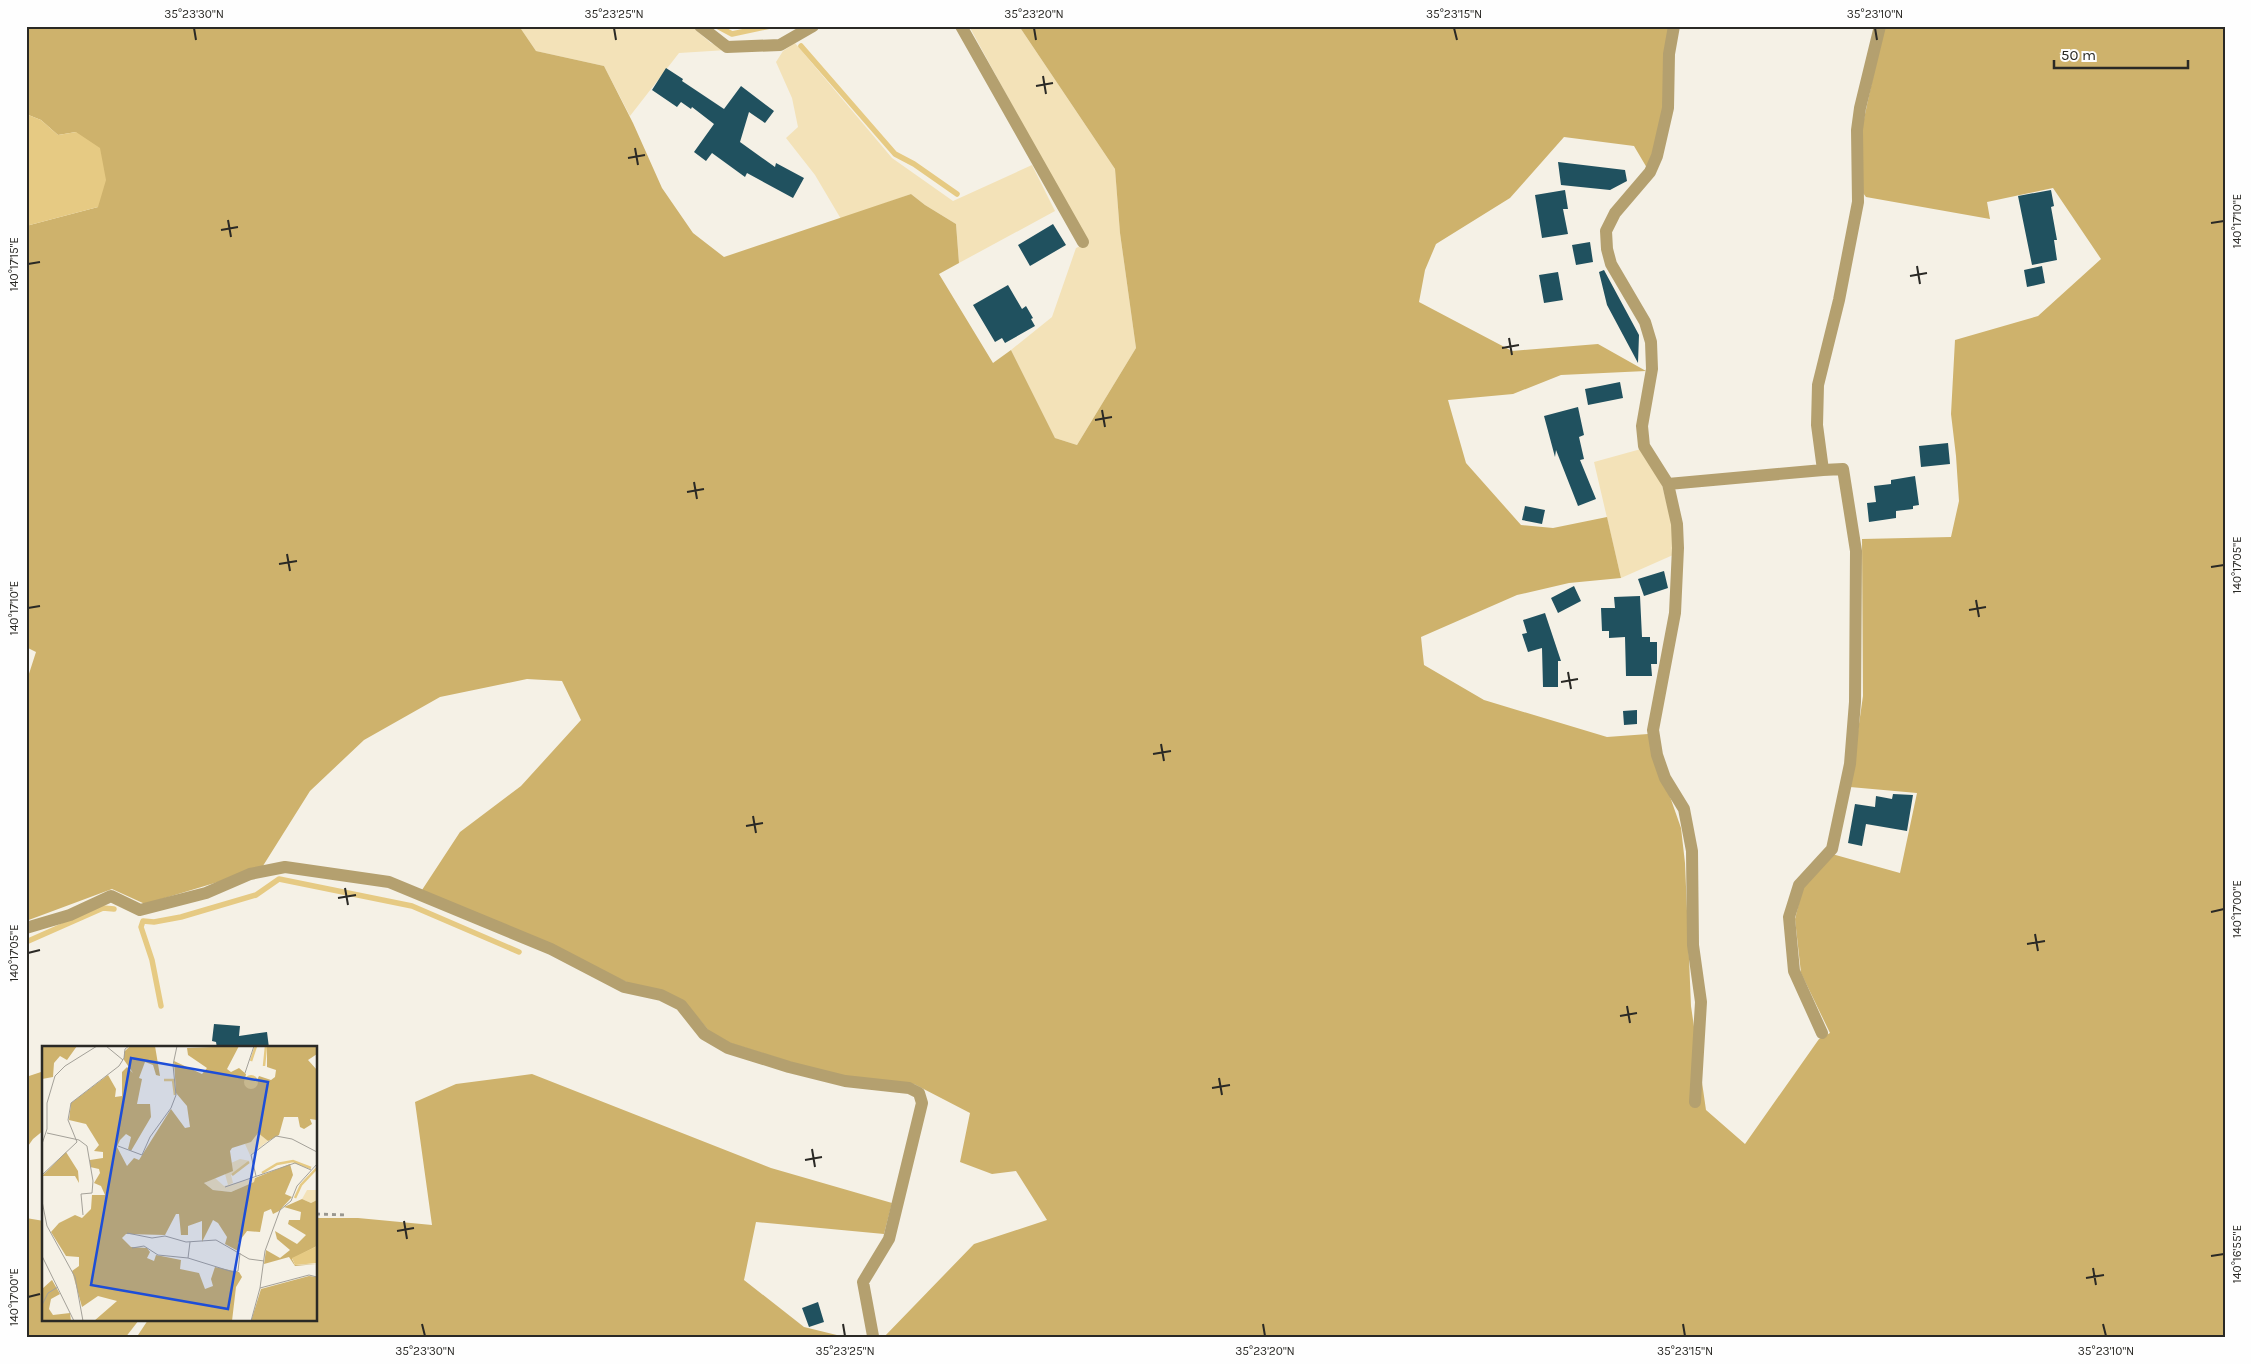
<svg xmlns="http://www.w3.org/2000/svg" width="2251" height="1364" font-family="Karla,sans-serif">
<rect width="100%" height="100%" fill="#f5f1e6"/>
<path fill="#f3e2b8" d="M519,26H691L711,43L727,50L679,53L630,116L604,66L536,51Z
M969,26H1019L1115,169L1120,233L1136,348L1077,445L1055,438L1011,350L1052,317L1076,248L1087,243Z
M795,43L892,158L953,201L1032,165L1055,211L959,263L956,224L925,205L911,194L841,219L815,175L786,138L798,127L792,98L776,62L783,51Z
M1641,449L1661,481L1672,525L1673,555L1621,578L1594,462Z"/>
<path fill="#ceb26c" d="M26,26H519L536,51L604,66L633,123L662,188L693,233L724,257L911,194L925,205L956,224L959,263L939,274L993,363L1011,350L1055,438L1077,445L1136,348L1120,233L1115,169L1019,26H1670L1663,107L1658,140L1647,168L1634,146L1564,137L1510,198L1436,244L1425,270L1419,302L1512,351L1598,344L1646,371L1561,375L1513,394L1448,400L1466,463L1521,525L1553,528L1607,517L1621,578L1569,583L1517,595L1421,637L1424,665L1484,700L1607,737L1648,734L1681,828L1685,863L1691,1006L1706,1110L1745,1144L1819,1039L1830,1033L1801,973L1795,919L1803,887L1832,854L1900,873L1917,793L1850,787L1863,696L1862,539L1951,537L1959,501L1956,456L1951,414L1955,340L2038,316L2101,259L2053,188L1987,202L1990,219L1866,197L1863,193L1862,128L1884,26H2225V1338H883L974,1244L1047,1220L1016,1171L992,1174L960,1162L970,1113L914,1084L838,1077L730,1043L709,1031L700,1020L631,984L422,890L460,832L521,786L581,720L562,681L527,679L440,697L364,740L310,791L261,869L145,904L112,889L26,921V683L36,652L26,647V226L98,207L76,132L58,135L41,120L26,114Z
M44,1071V1130L33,1139L26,1149V1077Z
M532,1074L771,1168L892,1203L884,1234L756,1222L744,1280L804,1327L849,1338H136L148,1320H316V1218H358L432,1225L415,1102L456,1084Z
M26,1218L44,1221V1320H139L125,1338H26Z"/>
<path fill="#e6ca83" d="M26,114L41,120L58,135L76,132L100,148L106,180L98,207L26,226Z"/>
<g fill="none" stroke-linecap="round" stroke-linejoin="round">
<path stroke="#e6ca83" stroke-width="5.5" d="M717,26L732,34L770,26
M801,46L895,154L914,164L957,194
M26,942L103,908L114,909
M161,1006L152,960L141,927L143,921L154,922L181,917L256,895L279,879L412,906L519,952"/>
</g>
<path fill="#20515f" d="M666,68L683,79L682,81L724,109L741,86L774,111L765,123L749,112L740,142L775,167L776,163L804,178L793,198L747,173L745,177L712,153L706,161L694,152L714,124L692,107L691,109L681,102L677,107L652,90Z
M1558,162L1625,170L1627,181L1610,190L1561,185Z
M1565,190L1568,209H1563L1568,234L1542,238L1535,195Z
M2051,190L2054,206L2051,207L2057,240H2054L2057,260L2032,265L2018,196Z
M1053,224L1066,245L1030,266L1018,245Z
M1590,242L1593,262L1576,265L1572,245Z
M2042,266L2045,283L2027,287L2024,270Z
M1604,270L1639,335L1638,363L1607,305L1599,272Z
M1558,272L1563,300L1544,303L1539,275Z
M1008,285L1022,309L1026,306L1033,318L1031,319L1035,326L1005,343L1002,338L995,342L973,305Z
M1620,382L1623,398L1588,405L1585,389Z
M1578,407L1584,435L1579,437L1584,459L1580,460L1596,499L1578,506L1556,450L1555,457L1544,416Z
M1948,443L1950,464L1921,467L1919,446Z
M1915,476L1919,505L1913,506V509L1896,511V518L1869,522L1867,503L1876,502L1874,486L1891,484V480Z
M1525,506L1545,510L1542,524L1522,520Z
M1664,571L1668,588L1644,596L1638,579Z
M1574,586L1581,601L1558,613L1551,598Z
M1640,596L1642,637H1650V642H1657V664H1651L1652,676H1626L1625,637L1609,638V631H1602L1601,608H1615L1614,597Z
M1545,613L1561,661H1558V687H1543L1542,648L1528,652L1522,634L1527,633L1523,620Z
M1637,710V724L1624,725L1623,711Z
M1893,794L1913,795L1907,831L1866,824L1862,846L1848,843L1855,804L1875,807L1876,796L1892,799Z
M214,1024L240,1026L239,1036L267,1032L269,1048H217L216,1042L212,1041Z
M818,1302L824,1322L809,1327L802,1308Z"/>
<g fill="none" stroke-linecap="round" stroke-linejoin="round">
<path stroke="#9a9890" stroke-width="3" stroke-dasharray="4 4" stroke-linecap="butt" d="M316,1214L348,1215
M142,1321L143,1320"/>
<path stroke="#b4a06f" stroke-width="12" d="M700,26L727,47L780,45L813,26
M961,26L1083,242
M1674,26L1669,54L1668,108L1657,156L1650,172L1615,213L1606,231L1607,249L1611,264L1645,322L1651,342L1652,369L1642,426L1644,446L1668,484L1677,524L1678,548L1675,613L1653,730L1657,755L1665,778L1684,809L1692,851L1693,945L1701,1002L1695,1102
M1668,484L1823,470L1817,425L1818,385L1839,300L1858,202L1857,130L1860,108L1880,26
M26,928L70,915L111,896L140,910L206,893L250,874L285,867L389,882L551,949L624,987L661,995L681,1005L704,1034L728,1048L789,1067L845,1081L909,1088L919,1093L922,1103L889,1239L863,1282L873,1336
M1822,1033L1794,971L1789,917L1799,885L1832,849L1850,764L1855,702L1856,551L1843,469L1823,470"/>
</g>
<path fill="none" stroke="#2a2925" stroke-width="2" d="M194,28L196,40M614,28L616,40M1034,28L1036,40M1454,28L1457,40M1875,28L1877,40M1043,76L1046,94M1036,86L1053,83M635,148L638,165M628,158L645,155M228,220L231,237M2211,223L2224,221M221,230L238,227M28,264L40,262M1917,266L1920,284M1910,276L1927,273M1509,338L1512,355M1502,348L1519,345M1102,410L1105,427M1095,420L1112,417M694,482L697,499M687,492L704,489M287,554L290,571M279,564L297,561M2211,567L2224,565M1976,600L1979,617M28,608L40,606M1969,610L1986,607M1568,672L1571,689M1561,682L1578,679M1161,744L1164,761M1153,754L1171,751M753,816L756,833M746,826L763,823M345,888L348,905M338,898L356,895M2211,912L2224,909M2035,934L2038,951M2027,944L2045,941M28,953L40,950M1627,1006L1630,1023M1620,1016L1637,1013M1219,1078L1222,1095M1212,1088L1230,1085M812,1149L815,1167M805,1160L822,1157M404,1221L407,1239M397,1231L414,1228M2211,1256L2224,1254M2093,1268L2096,1285M2086,1278L2104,1275M28,1297L40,1294M422,1324L425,1336M843,1324L845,1336M1263,1324L1265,1336M1683,1324L1685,1336M2103,1324L2106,1336"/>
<g transform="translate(42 1046)">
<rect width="275" height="275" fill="#f5f1e6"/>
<path d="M216,87L226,95L208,109L203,98ZM198,113L208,115L189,129L191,137L186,139L183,128L190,125L189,117ZM173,132L182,140L213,132L212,136L189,146L171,144L162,137ZM265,144H275V154L269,157L260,153Z" fill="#f3e2b8"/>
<path d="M0,0H35L25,14L18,10L12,17L11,31L0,33ZM88,0H113L118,30L114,29L111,19L103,16L97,32L100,33L95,58H108L109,71L89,105L86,103L89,91L84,88L78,94L75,101L85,120L92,112L97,114L129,63L143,82L148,81L145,60L134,47L132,15L160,28L165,22L146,9L145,2L197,0L185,23L189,26L197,22L204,28L203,33L212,40L217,30L229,34L233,31L234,24L225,21V0H275V8L266,14L275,24V74L268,73L270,78L262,83L258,81L256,71H242L237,89L226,95L216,87L209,96L190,102L188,105L191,125L162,137L171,144L189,146L212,136L213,132L248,118L251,129L243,148L250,151L237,165L231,168L229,163L222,166L218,186L205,185L196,197V205L183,198L185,191L176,177L171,174L160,196V175L146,180V189H139L137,168H134L123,189L84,188L80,192L89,201L105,202L108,206L105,212L112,215L114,209L139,214L138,223L157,227L163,243L171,240L169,233L173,221L197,226L200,231L194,241L190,275H52L75,255L56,250L40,261L30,225L37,220V211L24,210L9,186L17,177L33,169L40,172L49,163L50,149H63L59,140L52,137L58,127L57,123L48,121V114L61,112V106L52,105L57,99L44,78L27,74L29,57L66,29L74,43L73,51L80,50V26L85,21L91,27L82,14V6ZM24,106L36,125L37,137L33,130H0ZM260,153L269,157L275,154V200L250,213L253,219L275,218L253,220L247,211L222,218L224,204L238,212L248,204L235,193L233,185L255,198L264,189L246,178L247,174H258L259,166L242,161ZM267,230L275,231V275H209L219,243ZM10,234L18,248L9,253L7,263L11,269L28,267L29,275H0V243Z" fill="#ceb26c"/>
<path d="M202 36a7 7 0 1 1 14 0a7 7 0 1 1-14 0ZM275,200V217L253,219L250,212Z" fill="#e6ca83"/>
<path fill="none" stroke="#e6ca83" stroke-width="2.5" d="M209,15L214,0M222,20L224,0M122,34H131L133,49M220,127L235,118L251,115L269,122M190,129L207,116M253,152L259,139L275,122"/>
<path fill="none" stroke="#a4a199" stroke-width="1" d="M64,0L81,14M203,27L212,0M5,87L37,94L45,100L51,135L50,147L39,148L41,169M0,98L5,83V57L13,30L23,20L55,0M76,100L100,109L108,91L129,62L134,49L131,19L135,0M0,129L35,96L26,74L29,57L77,20L82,12L83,3L87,0M214,130L209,109L234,90L250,93L275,106M183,141L253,117L269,124M0,155L5,180L33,231L41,275M85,187L110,192L123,190L144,196L174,194L207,213L222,215M148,196L146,212L191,226L196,225L198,207M90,202L102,200L116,209L146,212M0,210L32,275M218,242L267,229L275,231M0,259L6,247L16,241M209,275L218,242L223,205L238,164L249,155L255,140L275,118"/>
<path fill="#1d4ed8" fill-opacity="0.15" stroke="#1d4ed8" stroke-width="2.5" d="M89,12L226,36L186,263L49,239Z"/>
<rect width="275" height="275" fill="none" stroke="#2a2925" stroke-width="2.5"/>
</g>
<rect width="2251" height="1364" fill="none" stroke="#fefefe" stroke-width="55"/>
<path d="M2054 60v8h134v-8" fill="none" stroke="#2a2925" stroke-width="2.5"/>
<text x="2061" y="60" font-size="15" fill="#2a2925" stroke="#fefefe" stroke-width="4" paint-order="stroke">50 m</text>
<rect x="28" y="28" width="2196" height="1308" fill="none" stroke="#2a2925" stroke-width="2"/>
<g font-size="12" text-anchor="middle" fill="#2a2925">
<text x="194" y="18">35°23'30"N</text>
<text x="614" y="18">35°23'25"N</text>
<text x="1034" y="18">35°23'20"N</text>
<text x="1454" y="18">35°23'15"N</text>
<text x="1875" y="18">35°23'10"N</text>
<text transform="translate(2237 221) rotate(-90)" y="4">140°17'10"E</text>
<text transform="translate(14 264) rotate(-90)" y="4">140°17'15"E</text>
<text transform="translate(2237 565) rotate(-90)" y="4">140°17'05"E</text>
<text transform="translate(14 608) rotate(-90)" y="4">140°17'10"E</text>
<text transform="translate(2237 909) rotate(-90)" y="4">140°17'00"E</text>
<text transform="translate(14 953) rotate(-90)" y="4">140°17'05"E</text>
<text transform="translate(2237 1254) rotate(-90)" y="4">140°16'55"E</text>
<text transform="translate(14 1297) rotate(-90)" y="4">140°17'00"E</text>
<text x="425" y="1355">35°23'30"N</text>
<text x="845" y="1355">35°23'25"N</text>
<text x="1265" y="1355">35°23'20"N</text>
<text x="1685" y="1355">35°23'15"N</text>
<text x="2106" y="1355">35°23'10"N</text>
</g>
</svg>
